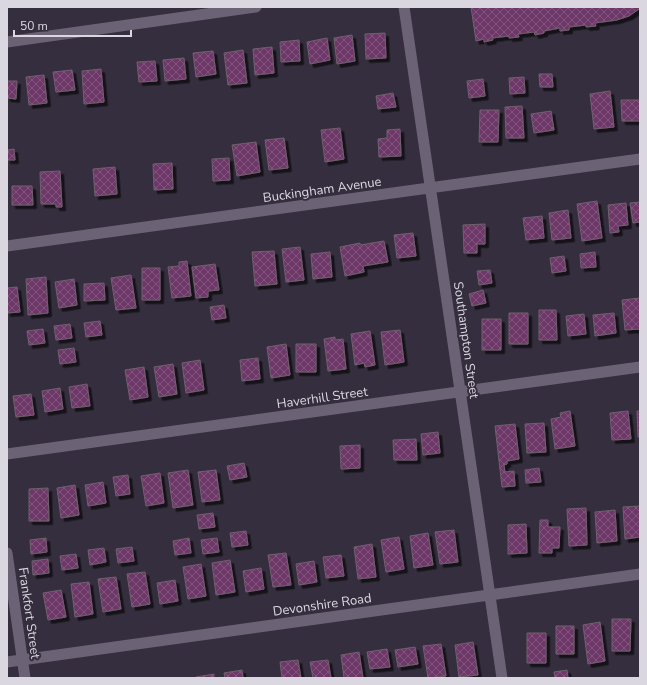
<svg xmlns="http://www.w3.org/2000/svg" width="647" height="685" font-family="'Nunito Sans',sans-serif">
<defs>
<pattern id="building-cross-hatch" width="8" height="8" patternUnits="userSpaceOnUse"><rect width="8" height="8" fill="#6d3968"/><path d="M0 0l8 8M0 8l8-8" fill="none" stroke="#81557d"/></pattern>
<filter id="shadow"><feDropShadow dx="3.5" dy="3.5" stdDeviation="0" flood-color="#0009"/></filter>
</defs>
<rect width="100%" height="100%" fill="#352e3e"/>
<path fill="url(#building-cross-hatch)" stroke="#70606e" filter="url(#shadow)" d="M471,7H640V10L639,9L629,16L617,20L595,23L596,26L586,27V25L569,27V30L560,31V28L544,31V33L535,35L534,32L518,34L519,37L509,38V36L492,38L493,40L484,42V39L476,41Z
M385,33L386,58L366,59L365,34Z
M352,35L355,61L337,64L334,38Z
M327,38L330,60L310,64L307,42Z
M299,40L300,61L281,62L280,42Z
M272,47L274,73L255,75L253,49Z
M243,50L247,83L228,85L224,53Z
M213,51L216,74L196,77L193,53Z
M184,58L186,79L165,81L163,60Z
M155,61L157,81L139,82L137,62Z
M101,69L104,102L84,104L82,71Z
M72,70L75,90L56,92L53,72Z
M539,74H552L553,87H540Z
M44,75L47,103L29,105L26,77Z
M524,77L525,93L510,94L509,78Z
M483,79L485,96L469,98L467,81Z
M7,81H17L16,99L7,98Z
M610,91L614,127L594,129L590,94Z
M393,93L396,107L378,109L376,96Z
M621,100H640V121H622Z
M522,106L524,138H506L505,107Z
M480,110H499L498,142H479Z
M551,111L554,130L534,133L531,114Z
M340,128L344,159L325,162L321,130Z
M400,129L401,156L379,157L378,139L387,138V130Z
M284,138L288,168L269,170L265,140Z
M256,142L260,172L237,176L232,145Z
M14,149L15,160H7V150Z
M229,158L230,180L213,181L212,159Z
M172,163L173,189L154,190L153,164Z
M115,167L117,194L95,196L93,169Z
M60,171L62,207H56V204H41L40,172Z
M12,186H32L33,205H12Z
M597,201L602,238L582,241L577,204Z
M640,202V222L633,223L630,203Z
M626,203L628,225L618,226L619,232L610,233L608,205Z
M568,210L571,238L552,240L549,213Z
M542,216L544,238L526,240L523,218Z
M485,224V244H477V253H464L463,225Z
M413,233L416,256L397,258L394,235Z
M384,241L388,262L363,266L364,272L345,276L340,247L360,243V245Z
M300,247L304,280L286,282L282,249Z
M274,251L277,284L255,286L252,252Z
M330,252L332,277L313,279L311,254Z
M595,252L596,267L581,268L580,254Z
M564,256L566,271L552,273L550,258Z
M187,261L191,296L172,298L168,267L179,266V262Z
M215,264L219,290L208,291V297L196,298L192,267Z
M142,268H160V300H142Z
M490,270L492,283L479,285L477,271Z
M131,275L136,308L116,310L111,278Z
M46,277L48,313L28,315L26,279Z
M74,279L77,305L59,308L55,282Z
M104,283L105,300L84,301V284Z
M17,287L20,312L7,313V288Z
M483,290L486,303L472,306L469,294Z
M640,298V329L625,330L622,300Z
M224,305L226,318L212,320L210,307Z
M539,310H556L557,340H539Z
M509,313H528V344H509Z
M614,313L616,333L595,336L593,315Z
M584,314L586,334L568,336L566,316Z
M482,319H501V350H482Z
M100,321L102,335L86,337L84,323Z
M70,324L72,338L56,340L54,326Z
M43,329L45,343L29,345L27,331Z
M400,330L404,362L385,365L381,332Z
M370,331L375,365L365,367L364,363L355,365L351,334Z
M335,337V340L343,339L346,369L328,371L324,339Z
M286,344L290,375L271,378L267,347Z
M296,344H316V372H296Z
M74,348L76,362L60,364L58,350Z
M258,358L260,379L242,381L240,360Z
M200,360L204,390L186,393L182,363Z
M173,364L177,394L159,397L154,367Z
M144,367L148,397L130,400L125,370Z
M87,384L90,406L72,408L69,387Z
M60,388L63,409L45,412L42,391Z
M31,394L34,415L16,417L13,396Z
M570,411L575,446L555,449L551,419L561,417L560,413Z
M628,411L631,439L612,440L610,413Z
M637,411H640V437H638Z
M544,423L546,452L527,453L525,424Z
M515,424L519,459L507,461V464L504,465L505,472L514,471L515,486L502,487L495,426Z
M438,432L440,453L423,455L421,434Z
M416,439L417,460H394L393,440Z
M360,445V468L341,469L340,446Z
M244,463L247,477L230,480L227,466Z
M539,468L541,482L526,483L525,470Z
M188,470L193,505L173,508L168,473Z
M216,470L220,500L202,502L198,472Z
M160,473L164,503L146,506L141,476Z
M128,475L130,494L116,496L113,477Z
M103,482L106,503L88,506L85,485Z
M75,485L79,515L61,518L57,488Z
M48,488L49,521H29V489Z
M640,506V537L625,539L623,507Z
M586,508L587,545L569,546L567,509Z
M615,510L617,541L597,543L595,512Z
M213,513L215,527L199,529L197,515Z
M540,520H548V527H560L559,548H552V553H539Z
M526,524L527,553L508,554V525Z
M454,530L458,562L440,564L435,532Z
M246,531L248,545L232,547L230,533Z
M428,533L433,565L414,568L410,536Z
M399,537L404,569L386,572L381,540Z
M46,538L47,552L31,554L30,540Z
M189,538L191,553L175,555L173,541Z
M217,538L219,552L203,554L201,540Z
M372,544L376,577L358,579L354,547Z
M132,547L134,561L118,563L116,549Z
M104,548L106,562L90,565L88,550Z
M286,553L291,585L273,587L268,555Z
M76,554L78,568L62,570L60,556Z
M341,555L344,576L326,578L323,557Z
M48,559L49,573L33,575L32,561Z
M230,560L235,592L216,595L212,563Z
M314,561L317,582L299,585L296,564Z
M201,564L206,596L188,599L183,567Z
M261,568L264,589L246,592L243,571Z
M145,572L150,604L132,607L127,574Z
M116,577L121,609L103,612L98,579Z
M175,580L178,601L160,604L157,583Z
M89,582L93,614L75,617L71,584Z
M61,590L66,617L48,620L43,593Z
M612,619H631L630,651H612Z
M600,622L605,661L588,664L583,625Z
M556,626H574V654H556Z
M527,633H546V663H527Z
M473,642L478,675L459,677L455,645Z
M441,644L446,676L428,678L423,646Z
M415,647L418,664L398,667L395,650Z
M387,649L390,667L370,669L367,652Z
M359,652L363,678H344L341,655Z
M298,660L301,678H282L280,662Z
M328,660L331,678H313L310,662Z
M242,670L243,678H225L224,673Z
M567,670L568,678H555L554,672Z
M214,674V678H196V677Z"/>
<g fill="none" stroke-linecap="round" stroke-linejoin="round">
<path stroke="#6b6375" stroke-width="11" d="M404,7L502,678
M7,42L256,7
M7,246L640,159
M7,454L640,367
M7,553L25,678
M7,662L640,574"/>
</g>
<g text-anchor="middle" stroke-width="4" stroke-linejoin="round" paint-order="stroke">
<g font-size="13" fill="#dbd7e1" stroke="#352e3e">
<text transform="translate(322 189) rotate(-8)" y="5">Buckingham Avenue</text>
<text transform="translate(467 340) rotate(82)" y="5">Southampton Street</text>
<text transform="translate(322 397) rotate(-8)" y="5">Haverhill Street</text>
<text transform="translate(322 604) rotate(-8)" y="5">Devonshire Road</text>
<text transform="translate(30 613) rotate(82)" y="5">Frankfort Street</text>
</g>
</g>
<rect width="647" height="685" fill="none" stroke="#dbd7e1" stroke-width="16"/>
<path d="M14 30v6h117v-6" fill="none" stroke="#dbd7e1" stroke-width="2"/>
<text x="20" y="30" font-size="12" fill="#dbd7e1" stroke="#352e3e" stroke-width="3" paint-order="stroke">50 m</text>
</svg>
